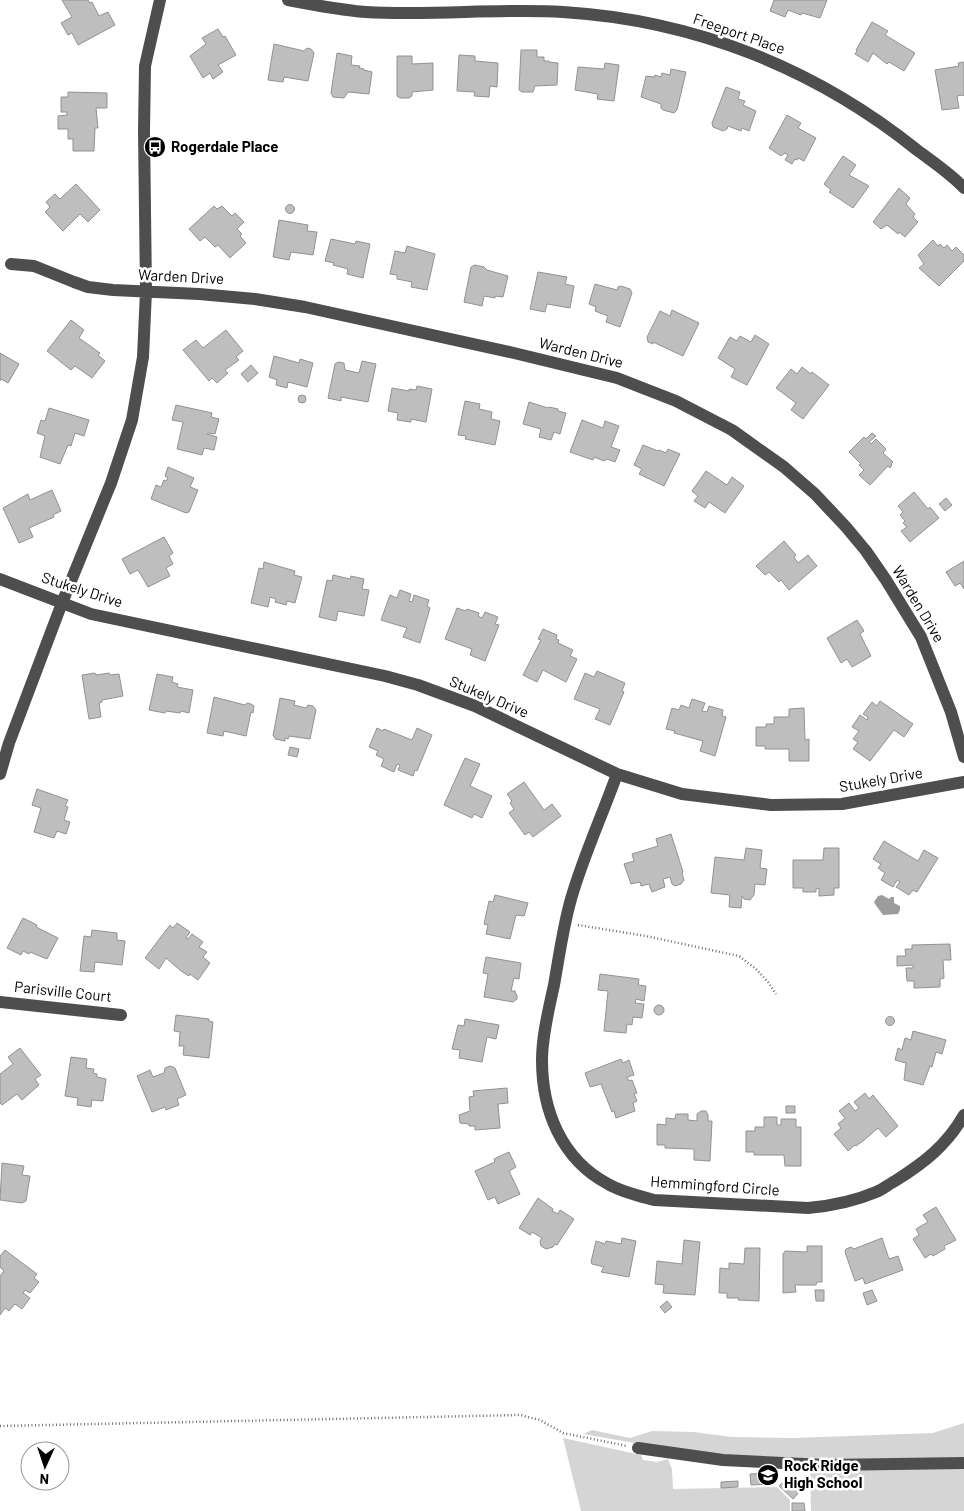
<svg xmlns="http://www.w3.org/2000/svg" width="964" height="1511" font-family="Barlow,sans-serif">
<rect width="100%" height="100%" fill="#fff"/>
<path fill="#d5d5d5" d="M964,1423V1459L814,1461L744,1459L674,1450L583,1434L592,1430L630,1438L652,1431L694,1432L732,1437L793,1438L933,1433Z
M563,1438L641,1455L643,1460L657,1462L668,1459L672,1469L673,1489L777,1487L790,1500V1511H581Z
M964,1467V1511H811L810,1471Z"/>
<path fill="#9c9c9c" d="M882,895L889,899L891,897H894V903L900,906V910L898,914L883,915L875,904L874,902L878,896Z"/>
<path fill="#bebebe" stroke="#929292" d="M62,0H88L90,3L92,2L99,16L108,12L115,25L78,45L72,33L68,35L61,23L72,17Z
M774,0H827L820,18L802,13L801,15L788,10L785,17L770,11Z
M872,22L888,31L885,35L915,53L904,71L889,62L887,64L873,53L868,62L855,54L857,51L856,50Z
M218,29L223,37L225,36L236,55L218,65L223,72L213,79L210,73L203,78L190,56L206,44L202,38Z
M274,44L304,51L307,48L311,49L314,53L308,81L284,77L283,82L268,80Z
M521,50H537V57H544V61H549V62L558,63L557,85L535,86L533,92H522L519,90Z
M337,53L352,56L351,65L360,66L359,68L364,69V70L372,72L369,94L348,92L344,98L333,97L331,93Z
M459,55L475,56V61L498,63L497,87L490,86L489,97L474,96L475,92L457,91Z
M397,56H412V64L433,63V90L412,92V96L409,98H400L397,96Z
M964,62V96L963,95L957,96L959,108L942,110L935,70L959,66L958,63Z
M605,63L619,65L614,101L597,99L598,94L575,90L578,67L604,69Z
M671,69L686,72L677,110L674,113L663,110L661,108V104L641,97L646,76L654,77L655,75L661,77L662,73L670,75Z
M726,87L740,92L738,99L745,101L743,105L756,111L749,131L742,128L741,131L728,126L727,129L723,131L713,127L712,123Z
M68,92L107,93V108H96L98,128H95L94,151H73V139H68V129H58V116L67,115V112H61V97H68Z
M787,115L801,123L798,128L816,138L804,161L798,158L797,160L795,159L792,164L785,160L788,155L785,153L781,156L769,148Z
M843,156L856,165L849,175L869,186L853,208L829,192L831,190L824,184Z
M76,184L100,210L88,222L80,214L63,231L45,212L50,207L46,202L55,194L60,199Z
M899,188L910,198L906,204L915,214L913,217L918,222L905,237L899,232L898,234L887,225L881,229L873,222Z
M285.5 209a4.5 4.5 0 1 1 9 0a4.5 4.5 0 1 1-9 0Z
M214,206L217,209L222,206L232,216L235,213L244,222L237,229L242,234L240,236L246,243L230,258L218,245L215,247L205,237L200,241L189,229Z
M279,220L308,225L307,231L317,232L313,255L291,252L289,260L273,257Z
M331,239L355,244L356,241L370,244L363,278L347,274L348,269L333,265L334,263L325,261Z
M933,240L938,246L940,244L944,248L947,245L952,251L956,247L964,255V261L939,286L919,268L924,264L918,255Z
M407,246L435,254L427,290L411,287L412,282L397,279V275L390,274L395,251L405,253Z
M475,265L484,267L487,270L508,276L503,297L495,296V298L484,296L482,306L464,302L471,267Z
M538,272L567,277L565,284L574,286L570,308L547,304L545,312L530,309Z
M595,284L617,290L618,287L621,286L630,289L632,293L620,327L606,322L608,316L595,311L596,307L589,304Z
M672,310L699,323L683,356L653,342V344L648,342L647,337L660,311L670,316Z
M71,320L84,330L79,338L100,353L98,355L105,361L92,378L75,366L71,370L47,351Z
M226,330L243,351L236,357L239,360L225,370L228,373L217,383L212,378L209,381L183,350L196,340L203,348Z
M755,335L769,344L747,385L731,377L735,369L718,358L730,337L737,341L740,336L751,342Z
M0,353L19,364L8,383L1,379L0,381Z
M274,356L299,363L300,359L313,363L307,387L288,382L287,388L276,385L277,380L269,377Z
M362,361L376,364L368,402L341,397V401L328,398L335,364L338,362L344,363L345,370L359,373Z
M251,365L258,373L248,382L241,374Z
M802,367L811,374L812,372L829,385L803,419L791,410L796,403L776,388L791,369L797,374Z
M417,386L432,389L426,422L411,419V422L397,420L398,413L388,411L392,388L409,391V389L416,390Z
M298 399a4 4 0 1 1 8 0a4 4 0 1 1-8 0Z
M465,401L480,404L479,409L492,412L491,419L500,421L495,445L465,439L466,436L458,435Z
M529,402L548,408L549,407L558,409V411L566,413L560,434L554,432L551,440L539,437L541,429L523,424Z
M176,405L212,413L211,417L219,419L215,434L208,433L207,434L217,437L214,450L204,448L202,455L177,449L183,422L172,420Z
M49,408L89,420L84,436L75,433L71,446L68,445L60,464L40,457L45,436L37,433L41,420L45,421Z
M582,420L603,428L605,421L619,426L611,447L620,450L615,462L607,459L604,461L594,457L593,460L570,452Z
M872,433L876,436L869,442L871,444L876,439L886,449L883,453L893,462L891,464L892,465L890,468L888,466L870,485L859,475L864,470L859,465L861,464L849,452L864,437L866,439Z
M643,445L658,451L659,450L666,453L668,449L680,454L664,486L639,474L642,469L634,465Z
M168,467L194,478L190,487L198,490L189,512L186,513L151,499L156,485L161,487L164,480L166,481L168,478L165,476Z
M706,471L727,485L732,477L744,486L725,513L709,502L705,508L694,501L698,496L692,491Z
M52,490L61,511L53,515L54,517L29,528L33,537L19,543L3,508L28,494L30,500Z
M914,492L928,509L930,507L939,518L910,542L901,531L907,527L903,523L905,521L900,515L903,512L898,506Z
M946,498L952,505L945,511L939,504Z
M164,537L173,553L169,556L173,564L166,568L170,576L148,587L138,570L130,574L122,559Z
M784,541L796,555L794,557L798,563L808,555L817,566L789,590L781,580L779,582L769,572L765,575L756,566Z
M964,561V589L960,583L955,586L946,572Z
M264,562L295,571L294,575L302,577L295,603L287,601L286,605L275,602L276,599L270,597L268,607L251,603L259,568L263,569Z
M333,575L350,579L351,576L364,579L362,589L369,590L364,616L338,611L336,621L319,617L327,580L332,581Z
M400,590L411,594L409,601L412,602L414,595L429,600L427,606L430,608L420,643L403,637L407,628L381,620L390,595L397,598Z
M457,608L466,611L467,609L479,613L478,616L482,618L485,612L498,617L495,624L499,625L485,661L470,655L472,649L445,639Z
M857,620L864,631L860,634L871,656L852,667L847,659L841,663L827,638Z
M543,629L557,635L556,639L559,640L558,643L573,650L570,656L577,659L566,682L543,670L537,682L523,675L541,640L538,639Z
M597,671L625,683L622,691L624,692L610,725L595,719L600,709L574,699L585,673L594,677Z
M95,673L96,675L109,673L110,675L119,674L123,696L102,700V702L99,703L101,717L89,719L82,675Z
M157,674L173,677L172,682L178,684L177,687L193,690L189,713L181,711L180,713L166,711L165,713L149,710Z
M214,697L245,705L247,703L251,704L254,706L253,713L251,712L246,736L224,731L223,736L207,733Z
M280,698L295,701L294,705L306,708L308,705L313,706L316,710L310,739L289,736L288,739L285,738V741L275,739V737L273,736Z
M692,699L705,703L702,711L707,712L709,706L723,710L722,716L726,717L715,756L700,751L703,741L674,733L675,731L666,729L672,708L679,710L681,705L689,708Z
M880,701L913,724L904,737L894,730L870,761L853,749L858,742L853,739L859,731L852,727L860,715L867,720L868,717L863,714L872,702L877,706Z
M804,708L805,740L809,739V761H789V749H765V746H756V727H766V724H774V717H789V709Z
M377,728L383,731L384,729L412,740L417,728L432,735L417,771L415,770L413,776L398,770L400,765L397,764L394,772L381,766L384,759L376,755L378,751L369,747Z
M290,747L299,749L297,757L288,755Z
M465,758L480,764L470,786L492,796L482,818L474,814L472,818L444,805Z
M524,782L544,810L552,804L561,816L533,837L529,832L525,835L509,813L514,809L510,803L512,801L507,794Z
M37,789L68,800L65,806L68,807L64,820L70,822L66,834L57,831L54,838L34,832L41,808L32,805Z
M671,834L683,872L682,873L684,880L681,884L675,886L672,884L670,877L663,879L665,887L652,892L649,884L641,886L640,882L631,884L624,864L634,861L632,854L658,846L656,839Z
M884,841L918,861L924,850L938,858L917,892L913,890L909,895L896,887L900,882L897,880L893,887L881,880L885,873L878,868L881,864L873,859Z
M746,848L762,850L760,868L767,869L765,885L755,884L754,895L750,900L744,899L742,896L741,908L729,907L730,895L711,893L715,857L744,860Z
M824,848H839V888H834V895L819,896V888L816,889V892H803V888H793V860H823Z
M495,895L528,903L524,916L516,915L510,939L486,934L488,925L484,924L489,901L493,902Z
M23,918L37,925L36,927L58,938L47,959L30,952L29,954L23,951L21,955L7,948Z
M177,923L190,932L186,938L188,939L192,934L203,942L199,947L207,952L203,957L210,963L198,980L190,974L189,976L181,971L166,958L159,969L145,958L170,925L173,928Z
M92,930L117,933V940L125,941L122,965L95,962L94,972L80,971L84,936L91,937Z
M950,944L951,960H943L944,978L940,979V987L914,988V981H907L906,968H913V965L897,966V956H906L905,949H912V945Z
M486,957L521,963L519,979L514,978L511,991H515L517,996V999L513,1002L484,997L488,974L483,973Z
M600,974L639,979L638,985L646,986L644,1001L636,999L635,1003L644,1004L642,1018L633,1017L632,1025L627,1024L626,1033L604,1031L608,991L598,990Z
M654 1010a5 5 0 1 1 10 0a5 5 0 1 1-10 0Z
M176,1015L209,1019V1021L213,1022L209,1058L183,1055L184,1046H179L180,1032L174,1031Z
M885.5 1021a4.5 4.5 0 1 1 9 0a4.5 4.5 0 1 1-9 0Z
M465,1019L499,1025L496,1039L487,1037L482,1062L459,1058L460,1050L452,1049L458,1025L464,1026Z
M913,1031L946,1040L942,1054L936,1052L932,1067L930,1066L923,1085L904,1080L906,1063L895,1060L898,1048L902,1050L905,1038L911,1040Z
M20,1048L41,1075L35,1079L39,1085L22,1100L17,1094L2,1105L0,1103V1074L13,1064L8,1057Z
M71,1057L87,1059L86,1068L94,1069L93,1073L97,1074V1077L106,1079L103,1101L92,1100L91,1107L77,1105L78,1098L65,1096Z
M621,1059L623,1063L629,1060L634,1075L627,1077L629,1081L632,1080L637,1093L634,1094L637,1101L633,1103L635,1111L616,1118L614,1111L612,1112L601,1084L590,1087L585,1073Z
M170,1066L175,1068L186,1095L177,1099L179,1105L166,1110L165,1107L152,1112L137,1076L150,1070L153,1077L164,1073L165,1068Z
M507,1088L508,1103L498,1104L500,1128L475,1130V1126H469V1124L460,1123L459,1115L470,1111L469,1097L474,1096L473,1091Z
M865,1093L869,1099L873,1095L898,1126L886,1137L878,1128L863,1141L856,1146L855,1145L848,1151L834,1134L841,1128L838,1124L845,1118L839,1111L849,1103L855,1111L859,1108L854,1102Z
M786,1106H795V1113H786Z
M701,1111H706L708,1115V1121H712L710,1161L694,1160V1149L665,1148V1145H657V1124L666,1125V1118L675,1119L676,1114H688V1120L697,1121V1114Z
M764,1117H777V1125H781V1119H796V1127H801V1166H785L784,1155H754V1152H746V1131H755V1127H764Z
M509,1152L516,1167L509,1171L520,1194L498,1204L495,1197L488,1200L475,1171L495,1162L494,1159Z
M2,1163L24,1166L22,1175L30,1176L26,1201L22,1203L0,1200Z
M538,1198L553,1209L552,1211L558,1214L560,1210L574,1219L557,1245L555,1244L553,1247L546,1249L541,1246L540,1241L542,1238L532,1232L530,1235L519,1228Z
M936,1207L956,1240L944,1246L945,1249L933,1256L931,1254L925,1258L913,1239L919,1235L916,1229L928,1222L923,1215Z
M622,1238L636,1241L629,1277L601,1272L604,1267L592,1264L591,1262L596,1241L605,1244L606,1241L621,1244Z
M882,1238L889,1259L898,1256L903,1270L865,1284L863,1278L855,1281L845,1252L846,1249L851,1247L854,1249Z
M684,1240L700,1242L695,1295L663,1293L664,1285L655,1284L657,1261L682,1264Z
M807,1246H822V1282H817L816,1285H795L796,1292L783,1293V1254L785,1251L807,1252Z
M745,1248H760L759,1301L738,1300L739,1298H727V1293H719L720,1268L729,1269V1263L744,1264Z
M5,1250L37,1274L34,1278L39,1282L30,1293L25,1290L23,1293L30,1298L22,1309L15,1304L9,1311L5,1308L0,1315V1276L4,1271L0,1267V1256Z
M815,1290H824V1301H816Z
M872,1290L877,1301L867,1305L863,1293Z
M667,1301L672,1307L665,1313L660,1307Z
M771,1473L772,1484L751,1485L750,1474Z
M789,1477L802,1489L793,1499L779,1486Z
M738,1481V1487L721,1488V1482Z
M792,1503H804L805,1511H792Z"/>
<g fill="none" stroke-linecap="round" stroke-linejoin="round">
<path stroke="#707070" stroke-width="2.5" stroke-dasharray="1 2.5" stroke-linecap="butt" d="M578,925L646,936L739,956L756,969L768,982L776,994
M0,1426L520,1415L540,1420L563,1433L627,1446"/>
<path stroke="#4e4e4e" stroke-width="12" d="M288,0C314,5 340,10 366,12C432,16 498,8 563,12C694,20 815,68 917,150C933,162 951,174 964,188
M11,264L34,266L74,282L88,287L113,290L199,294L255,299L305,307L514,353L617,378L676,401L732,430L784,467L815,494L846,527L866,551L886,580L921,637L951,712L964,757
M0,579L91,614L385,676L418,685L475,706L617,774L682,794L771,805L842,804L964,782
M0,774L9,743L62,603L111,483L132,420L143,357L146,291L144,131L145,66L160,0
M617,774C602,816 583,857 571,899C563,927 559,957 554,985C549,1008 542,1036 542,1060C542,1110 561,1159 608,1184C622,1192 639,1196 654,1200L808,1208C830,1206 855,1201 876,1192C882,1190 889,1184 895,1181C924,1163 947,1145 964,1115
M0,1002L121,1015
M638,1448L723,1460L826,1465L964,1463"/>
</g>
<defs>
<g id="bus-disc" transform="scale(1.125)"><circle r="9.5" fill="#000" stroke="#fff"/><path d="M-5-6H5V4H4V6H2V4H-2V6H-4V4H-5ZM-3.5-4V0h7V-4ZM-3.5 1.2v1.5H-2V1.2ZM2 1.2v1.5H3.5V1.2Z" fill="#fff"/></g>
<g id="school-disc" transform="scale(1.125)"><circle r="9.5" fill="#000" stroke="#fff"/><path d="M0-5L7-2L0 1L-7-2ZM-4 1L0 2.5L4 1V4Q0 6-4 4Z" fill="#fff"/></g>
</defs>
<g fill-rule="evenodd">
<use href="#bus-disc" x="155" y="147"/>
<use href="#school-disc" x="768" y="1475"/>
</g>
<g text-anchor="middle" stroke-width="5" stroke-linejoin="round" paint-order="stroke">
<g font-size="15" fill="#000" stroke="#fff">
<text transform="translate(739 34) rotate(19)" y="5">Freeport Place</text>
<text transform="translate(181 277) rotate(3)" y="5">Warden Drive</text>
<text transform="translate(581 353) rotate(14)" y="5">Warden Drive</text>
<text transform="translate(82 590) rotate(18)" y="5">Stukely Drive</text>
<text transform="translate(918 604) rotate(59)" y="5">Warden Drive</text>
<text transform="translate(489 697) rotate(23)" y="5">Stukely Drive</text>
<text transform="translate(881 780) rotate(-10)" y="5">Stukely Drive</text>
<text transform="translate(63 992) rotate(6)" y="5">Parisville Court</text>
<text transform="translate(715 1186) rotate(4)" y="5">Hemmingford Circle</text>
</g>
<g font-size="15" font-weight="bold" fill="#000" stroke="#fff" text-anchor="start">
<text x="171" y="152">Rogerdale Place</text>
<text x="784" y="1471">Rock Ridge<tspan x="784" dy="17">High School</tspan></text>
</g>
</g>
<g transform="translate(45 1466) rotate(183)"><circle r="24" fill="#ffffff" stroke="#999999"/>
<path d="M0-4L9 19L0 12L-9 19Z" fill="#000000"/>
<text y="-8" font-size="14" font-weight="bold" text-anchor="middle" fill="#000000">N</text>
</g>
</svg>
